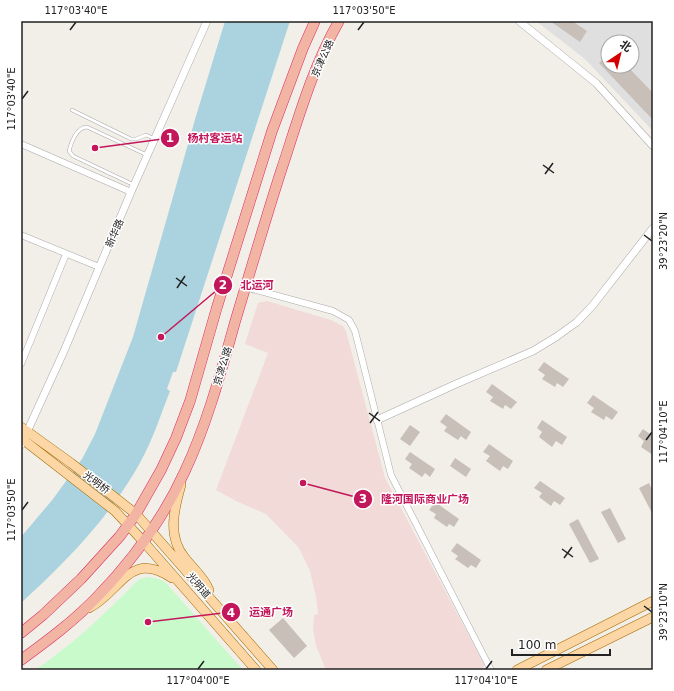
<svg xmlns="http://www.w3.org/2000/svg" width="674" height="691" font-family="'DejaVu Sans','Noto Sans SC',sans-serif">
<rect width="100%" height="100%" fill="#f2efe9"/>
<path fill="#e0dfdf" fill-rule="evenodd" d="M536,21H653V131L585,59ZM608,42H632V66H608Z"/>
<path fill="#f2dad9" d="M267,301L331,320L343,326L346,331L385,478L484,664L483,670H326L316,646L313,629L314,615L318,614L316,597L310,571L299,548L266,514L236,501L216,490L268,353L245,344L258,303Z"/>
<path fill="#c8facc" d="M147,577L159,579L165,582L243,670H35C72,645 104,615 135,583L140,579Z"/>
<path fill="#aad3df" d="M225,21H290L176,372H173L167,389L170,391C161,414 153,439 141,461C111,516 66,562 21,603V537L53,499L82,459L95,434L133,337L196,116Z"/>
<path fill="#c7bfb8" d="M550,21H572L587,31L580,42Z
M608,54V66H627L653,93V120L599,63Z
M544,362L569,379L563,387L557,383L555,387L542,379L545,375L538,370Z
M492,384L517,402L511,409L505,405L503,409L490,401L493,397L486,392Z
M593,395L618,412L612,420L606,416L604,420L591,412L594,408L587,403Z
M446,414L471,432L466,440L461,436L458,440L444,431L447,427L440,422Z
M542,420L567,437L562,445L556,441L552,447L539,437L542,432L537,428Z
M410,425L420,432L410,446L400,439Z
M643,429L653,436V455L641,447L644,441L638,436Z
M489,444L513,461L508,469L503,466L500,471L486,461L490,456L483,452Z
M410,452L435,469L430,477L425,473L422,477L409,468L412,464L405,459Z
M455,458L471,469L466,477L450,466Z
M540,481L565,498L560,505L554,501L551,506L539,497L542,493L534,488Z
M649,483L653,492V515L639,488Z
M435,502L459,519L454,527L449,524L447,527L434,518L436,514L429,510Z
M610,508L626,539L618,543L601,512Z
M578,519L599,559L590,563L569,524Z
M457,543L481,560L476,568L471,565L468,568L455,559L458,556L451,551Z
M283,618L307,646L294,658L269,630Z"/>
<g fill="none" stroke-linecap="round" stroke-linejoin="round">
<g stroke="#a9a9a9" stroke-width="4">
<path id="service" d="M72,110L131,139H136L146,135L155,139
M134,185L73,156L69,151C71,142 77,127 87,127L147,155"/>
</g>
<g stroke="#a9a9a9" stroke-width="7">
<path id="minor" d="M21,144L131,192
M21,235L99,267
M245,287L333,311L349,320L355,331L391,475L491,670
M21,364L66,254"/>
</g>
<g stroke="#a9a9a9" stroke-width="8">
<path id="tertiary" d="M519,21L596,83L653,146
M377,420L456,384L533,351L556,337L577,322L593,305L653,228
M21,445L64,351L131,192L207,21"/>
</g>
<g stroke="#a06b00" stroke-width="10">
<path id="primary" d="M21,427L71,463L136,514L273,670
M21,438L115,511L143,541L256,670
M181,485C174,509 167,537 185,558C193,569 204,577 209,590
M89,608C121,592 129,549 172,578
M517,670L653,601
M546,670L653,617"/>
</g>
<g stroke="#dc2a67" stroke-width="11">
<path id="trunk" d="M21,633L43,615L81,579L120,536L136,514L161,470L176,438L190,401L217,307L272,131L303,48L315,21
M21,660C47,641 74,621 97,597C132,561 164,517 185,471C207,424 221,372 235,322C250,272 265,221 281,171C298,120 312,68 339,21"/>
</g>
<use href="#service" stroke="#fff" stroke-width="3"/>
<use href="#minor" stroke="#fff" stroke-width="6"/>
<use href="#tertiary" stroke="#fff" stroke-width="7"/>
<use href="#primary" stroke="#fcd6a4" stroke-width="9"/>
<use href="#trunk" stroke="#f2b4a3" stroke-width="10"/>
</g>
<path fill="none" stroke="#222" stroke-width="1.5" d="M70,30L76,22M358,30L364,22M22,99L28,91M543,165L554,173M545,174L553,163M644,235L652,241M176,278L187,286M177,288L185,276M369,413L380,421M370,423L378,412M646,440L652,432M22,510L28,502M562,549L573,557M564,558L572,547M644,606L652,612M198,669L204,661M486,669L492,661"/>
<g text-anchor="middle" stroke-width="3" stroke-linejoin="round" paint-order="stroke">
<g font-size="10" fill="#222" stroke="#fff">
<text transform="translate(322 58) rotate(-66)" y="4">京津公路</text>
<text transform="translate(114 233) rotate(-67)" y="4">新华路</text>
<text transform="translate(222 366) rotate(-73)" y="4">京津公路</text>
<text transform="translate(97 482) rotate(37)" y="4">光明桥</text>
<text transform="translate(199 585) rotate(49)" y="4">光明道</text>
</g>
</g>
<path fill="none" stroke="#c2185b" stroke-width="1.5" d="M95 148L170 138M161 337L223 285M303 483L363 499M148 622L231 612"/>
<g fill="#c2185b" stroke="#fff" stroke-width="1.5">
<circle cx="95" cy="148" r="4"/>
<circle cx="161" cy="337" r="4"/>
<circle cx="303" cy="483" r="4"/>
<circle cx="148" cy="622" r="4"/>
<circle cx="170" cy="138" r="10"/>
<circle cx="223" cy="285" r="10"/>
<circle cx="363" cy="499" r="10"/>
<circle cx="231" cy="612" r="10"/>
</g>
<g font-size="12" text-anchor="middle" font-weight="bold" fill="#fff">
<text x="170" y="142">1</text>
<text x="223" y="289">2</text>
<text x="363" y="503">3</text>
<text x="231" y="617">4</text>
</g>
<g font-size="11" text-anchor="middle" font-weight="bold" fill="#c2185b" stroke="#fff" stroke-width="3" stroke-linejoin="round" paint-order="stroke">
<text x="215" y="142">杨村客运站</text>
<text x="257" y="289">北运河</text>
<text x="425" y="503">隆河国际商业广场</text>
<text x="271" y="616">运通广场</text>
</g>
<rect width="674" height="691" fill="none" stroke="#ffffff" stroke-width="44"/>
<g transform="translate(620 54) rotate(35)"><circle r="19" fill="#ffffff" stroke="#a7a7a7"/>
<path d="M0-3L7 15L0 10L-7 15Z" fill="#d40000"/>
<text y="-6" font-size="11" font-weight="bold" text-anchor="middle" fill="#222222">北</text>
</g>
<path d="M512 649v6h98v-6" fill="none" stroke="#222222" stroke-width="2"/>
<text x="518" y="649" font-size="12" fill="#222222" stroke="#ffffff" stroke-width="3" paint-order="stroke">100 m</text>
<rect x="22" y="22" width="630" height="647" fill="none" stroke="#222" stroke-width="1.5"/>
<g font-size="10" text-anchor="middle" fill="#222">
<text x="76" y="14">117°03'40"E</text>
<text x="364" y="14">117°03'50"E</text>
<text transform="translate(11 99) rotate(-90)" y="4">117°03'40"E</text>
<text transform="translate(663 241) rotate(-90)" y="4">39°23'20"N</text>
<text transform="translate(663 432) rotate(-90)" y="4">117°04'10"E</text>
<text transform="translate(11 510) rotate(-90)" y="4">117°03'50"E</text>
<text transform="translate(663 612) rotate(-90)" y="4">39°23'10"N</text>
<text x="198" y="684">117°04'00"E</text>
<text x="486" y="684">117°04'10"E</text>
</g>
</svg>
